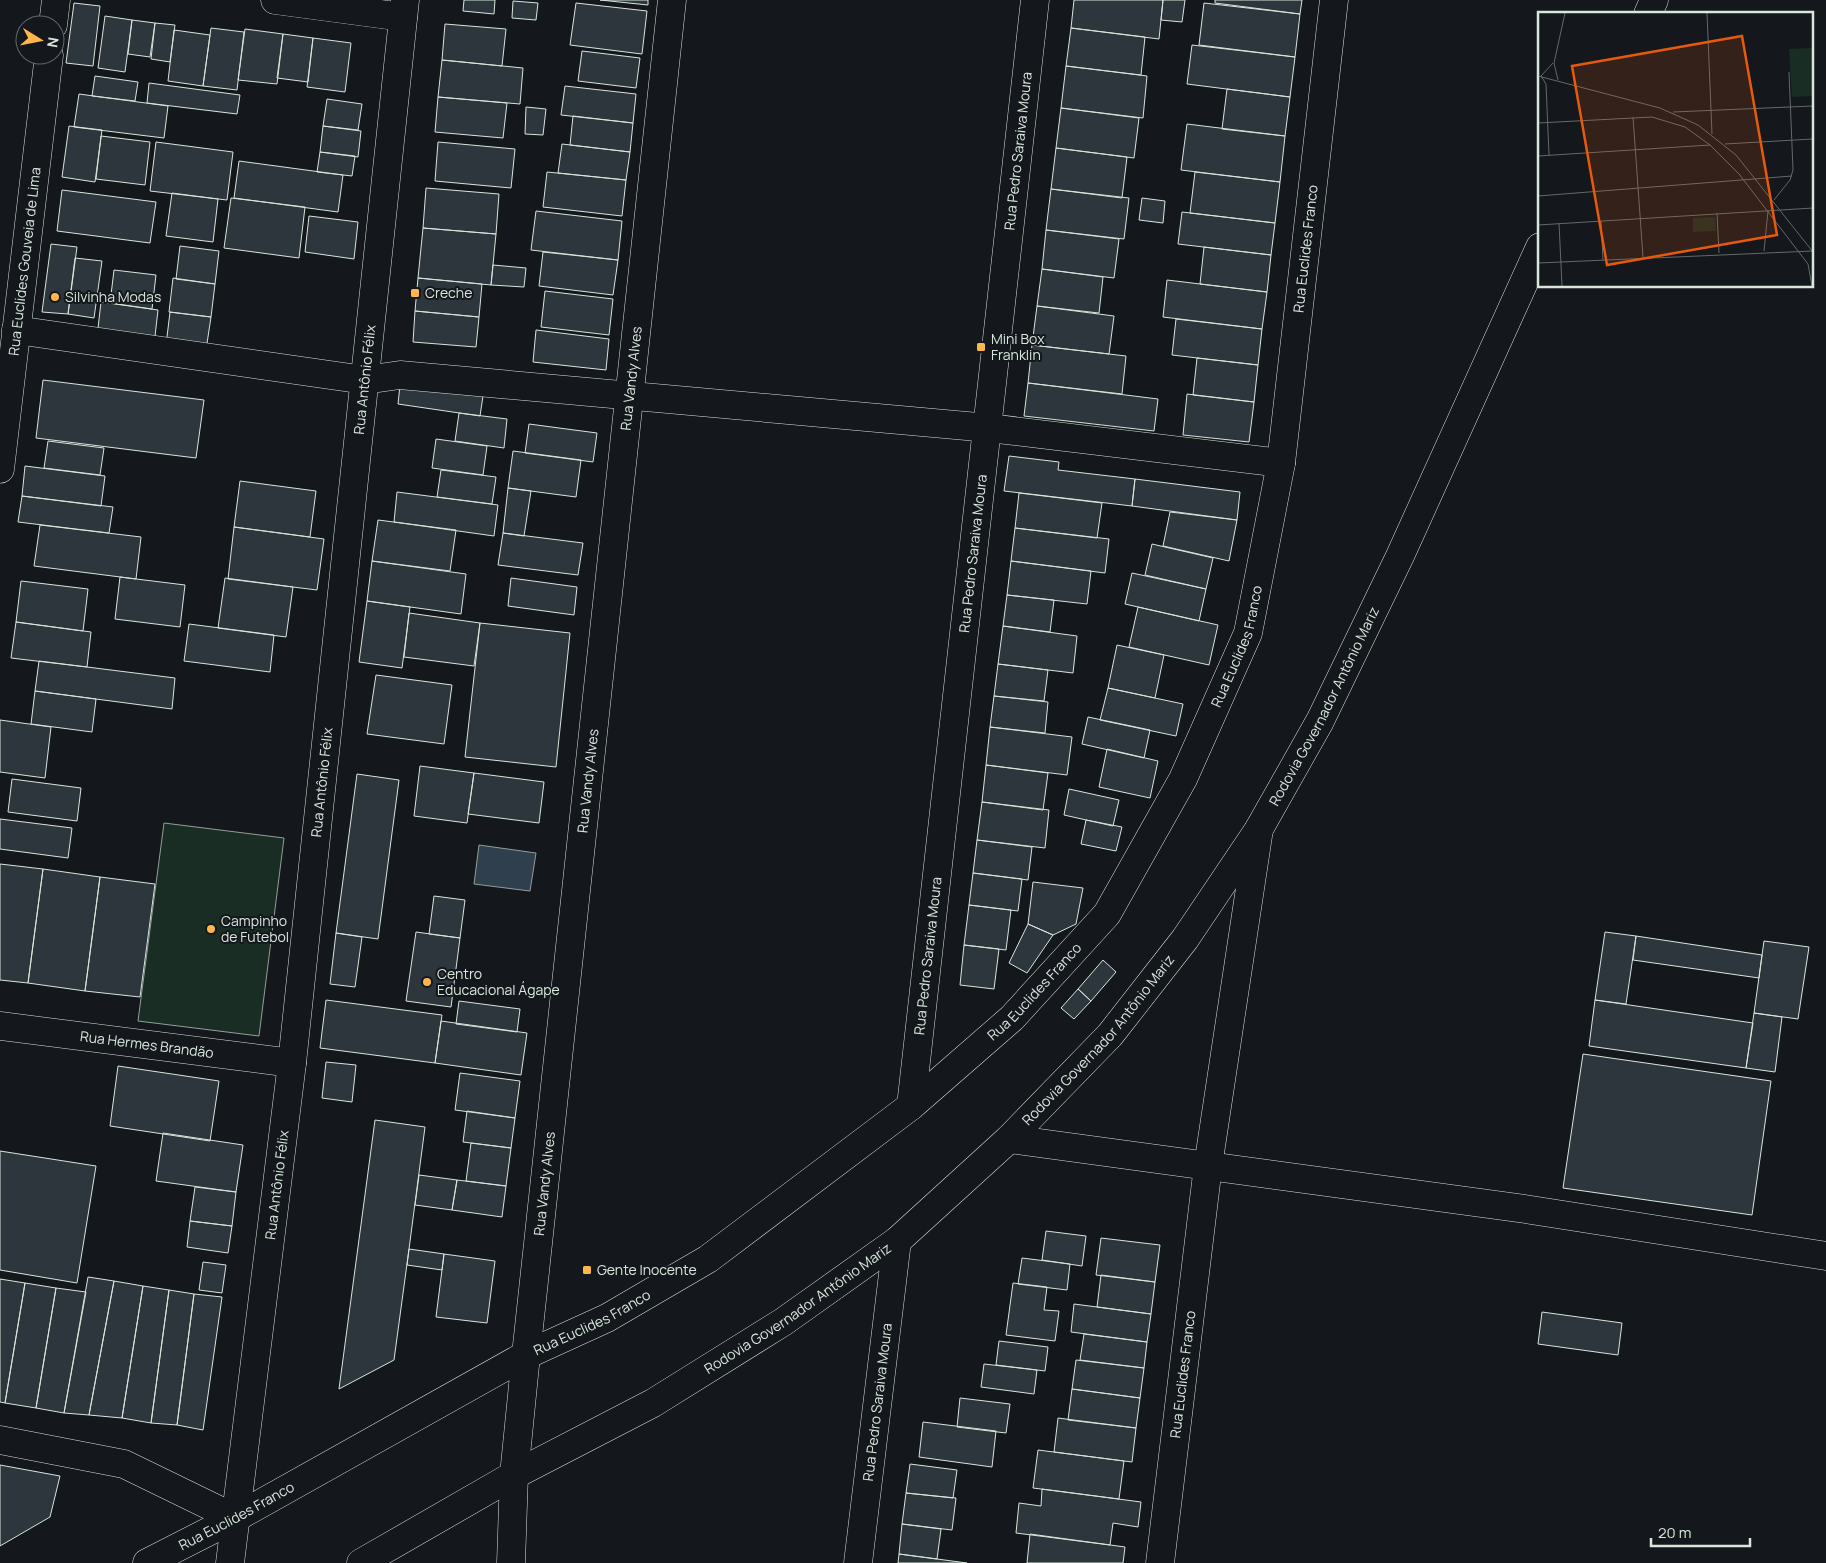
<svg xmlns="http://www.w3.org/2000/svg" width="1826" height="1563" font-family="Manrope,sans-serif">
<rect width="100%" height="100%" fill="#14181c"/>
<path fill="#1a2d24" stroke="#939e99" d="M164,823L284,838L259,1036L138,1021Z"/>
<path fill="#2f3f4d" stroke="#939e99" d="M479,845L536,853L530,891L474,884Z"/>
<path fill="#2c363c" stroke="#d8e6dc" d="M464,0H495L494,14L463,11Z
M600,0H648V5Z
M1074,0H1163L1159,39L1071,28Z
M1163,0H1185L1182,22L1161,20Z
M1215,0H1302L1300,14L1215,3Z
M513,1L538,3L536,20L512,18Z
M74,3L100,6L93,66L66,63Z
M576,3L647,11L642,54L570,45Z
M1204,3L1300,14L1295,57L1199,45Z
M105,16L132,20L125,72L98,68Z
M132,20L155,23L150,57L128,54Z
M155,23L175,25L170,62L151,59Z
M445,24L506,29L502,66L442,60Z
M211,28L244,32L237,90L203,86Z
M1071,28L1145,37L1141,75L1066,66Z
M245,29L283,34L277,84L238,80Z
M174,30L210,35L203,86L168,81Z
M283,34L313,38L308,82L277,78Z
M313,38L351,43L345,92L307,87Z
M1192,45L1295,57L1290,97L1187,84Z
M582,51L640,58L636,88L578,81Z
M442,60L523,68L520,104L438,97Z
M1066,66L1147,76L1143,118L1061,108Z
M95,76L138,82L135,101L92,96Z
M149,83L240,95L237,114L147,103Z
M565,86L636,94L633,123L561,115Z
M1227,89L1290,97L1285,136L1222,129Z
M79,94L168,106L164,138L74,127Z
M438,97L507,103L503,138L435,132Z
M327,99L362,104L358,130L323,126Z
M526,107L546,109L543,135L525,134Z
M1061,108L1139,118L1134,158L1056,148Z
M573,116L633,123L630,152L570,145Z
M1187,124L1285,136L1280,182L1181,170Z
M69,126L102,130L95,182L62,177Z
M323,126L361,131L358,157L320,152Z
M101,136L150,142L145,185L96,179Z
M156,142L233,152L227,200L150,191Z
M438,142L515,149L511,188L435,181Z
M562,144L630,152L626,180L558,173Z
M1056,148L1127,157L1122,198L1051,189Z
M320,152L355,156L352,176L317,172Z
M239,161L343,175L338,212L234,198Z
M547,172L626,180L622,216L543,207Z
M1195,172L1280,182L1275,223L1190,213Z
M426,188L499,194L496,234L423,228Z
M1051,189L1129,198L1124,239L1046,230Z
M62,190L156,202L150,243L57,231Z
M172,193L218,199L213,242L166,236Z
M231,198L305,207L299,258L224,248Z
M1142,198L1165,201L1163,223L1139,220Z
M536,211L622,221L618,260L531,250Z
M1182,212L1275,223L1271,255L1178,244Z
M309,216L358,222L354,259L305,252Z
M423,228L496,234L491,285L418,278Z
M1046,230L1119,239L1114,278L1042,269Z
M51,244L77,247L68,314L42,312Z
M180,246L219,251L215,284L176,279Z
M1204,247L1271,255L1267,292L1200,284Z
M543,252L618,260L613,295L539,286Z
M75,258L102,261L94,318L68,314Z
M493,265L526,268L524,287L491,285Z
M1042,269L1103,277L1099,313L1037,306Z
M114,270L156,275L152,309L110,303Z
M173,278L215,284L211,317L169,312Z
M418,278L482,284L479,317L415,311Z
M1167,280L1267,292L1262,329L1163,317Z
M545,291L613,299L609,335L541,327Z
M101,302L158,310L154,345L97,337Z
M1037,306L1114,316L1109,354L1032,345Z
M415,311L479,317L476,347L413,342Z
M170,312L211,317L206,350L166,345Z
M1176,319L1262,329L1258,365L1172,355Z
M536,330L609,339L606,370L533,362Z
M1032,345L1126,356L1122,394L1028,383Z
M1197,358L1258,365L1254,402L1193,395Z
M43,380L204,400L196,458L36,438Z
M1028,383L1158,399L1154,431L1024,416Z
M400,385L483,396L480,416L398,404Z
M1187,394L1254,402L1249,442L1183,435Z
M459,413L507,419L504,448L455,441Z
M529,424L597,433L593,462L525,453Z
M436,439L487,446L483,475L432,468Z
M48,441L104,448L100,475L44,468Z
M513,451L581,460L576,497L508,488Z
M1009,456L1059,462L1058,470L1135,479L1132,506L1004,491Z
M25,466L105,476L101,506L22,496Z
M441,470L496,477L492,504L437,497Z
M1135,479L1240,492L1237,520L1132,506Z
M240,481L316,491L310,537L234,527Z
M508,488L531,491L524,536L503,533Z
M397,492L498,505L494,536L394,522Z
M1019,493L1102,503L1097,538L1015,528Z
M22,496L113,507L109,533L18,522Z
M1170,512L1237,520L1229,561L1163,546Z
M378,520L456,530L450,571L372,561Z
M40,525L141,537L136,579L34,566Z
M234,527L324,539L317,590L228,579Z
M1015,528L1109,539L1105,573L1011,561Z
M503,533L583,543L578,575L498,565Z
M1152,544L1213,558L1206,589L1145,575Z
M372,561L466,574L461,614L367,601Z
M1011,561L1091,571L1087,604L1007,595Z
M1132,573L1206,589L1199,621L1125,604Z
M120,577L185,585L180,627L115,619Z
M225,578L293,587L286,637L218,628Z
M511,578L577,587L574,615L508,606Z
M21,581L88,589L83,631L16,622Z
M1007,595L1054,600L1050,632L1003,626Z
M367,601L410,607L402,668L359,662Z
M1138,607L1218,625L1209,665L1129,647Z
M409,613L480,623L474,666L404,657Z
M16,622L91,632L87,667L11,658Z
M480,623L570,633L556,767L465,757Z
M189,624L274,635L270,672L184,661Z
M1003,626L1077,636L1073,673L998,664Z
M1117,645L1164,655L1155,698L1108,688Z
M39,661L175,678L172,709L35,691Z
M998,664L1048,670L1044,701L994,696Z
M376,675L452,685L444,744L367,734Z
M1108,688L1183,704L1176,736L1100,720Z
M35,691L96,699L92,732L31,724Z
M994,696L1048,702L1045,733L990,727Z
M1088,717L1150,730L1144,758L1082,744Z
M0,720L51,727L45,778L0,772Z
M990,727L1072,737L1067,775L986,765Z
M1107,749L1158,761L1150,798L1099,787Z
M986,765L1048,773L1043,810L982,802Z
M420,766L474,773L467,823L414,816Z
M474,773L544,782L539,823L468,814Z
M357,774L399,780L378,939L336,933Z
M12,779L81,788L77,821L8,812Z
M1069,789L1119,800L1113,826L1064,815Z
M982,802L1049,810L1045,848L977,840Z
M0,819L72,828L68,858L0,849Z
M1086,820L1122,827L1116,851L1081,844Z
M977,840L1032,847L1028,880L973,873Z
M0,864L43,869L28,983L0,980Z
M43,869L100,877L85,991L28,983Z
M973,873L1022,879L1018,911L969,905Z
M100,877L155,884L140,997L85,991Z
M1033,882L1083,888L1076,924L1053,935L1028,924Z
M434,896L465,900L460,938L429,934Z
M969,905L1011,910L1006,950L964,945Z
M1028,924L1053,935L1027,973L1009,963Z
M416,932L460,938L451,1007L406,1001Z
M1605,932L1636,936L1626,1004L1595,1000Z
M336,933L362,937L355,987L330,984Z
M1636,936L1762,955L1759,978L1633,960Z
M1764,941L1809,947L1798,1019L1754,1013Z
M964,945L999,949L994,989L960,985Z
M1103,960L1116,972L1091,1001L1078,989Z
M1078,989L1091,1001L1074,1019L1061,1008Z
M326,1000L442,1015L435,1063L320,1048Z
M1595,1000L1753,1023L1746,1068L1589,1046Z
M459,1001L520,1009L517,1032L456,1024Z
M1754,1013L1782,1017L1775,1072L1746,1068Z
M441,1021L527,1033L521,1075L435,1063Z
M1583,1054L1771,1081L1752,1215L1563,1188Z
M326,1062L356,1065L352,1102L322,1098Z
M118,1066L219,1081L210,1141L110,1126Z
M460,1073L520,1081L515,1118L455,1110Z
M467,1111L515,1118L511,1148L463,1142Z
M375,1120L425,1127L409,1249L394,1360L339,1389Z
M163,1133L243,1145L236,1192L156,1181Z
M471,1143L511,1148L506,1186L466,1181Z
M0,1151L96,1166L77,1283L0,1270Z
M419,1175L457,1180L452,1210L415,1205Z
M457,1180L506,1186L502,1217L452,1210Z
M195,1187L236,1192L232,1226L190,1221Z
M190,1221L232,1226L228,1253L187,1247Z
M1046,1231L1086,1236L1082,1266L1042,1260Z
M1101,1238L1160,1245L1155,1282L1096,1275Z
M409,1249L444,1254L442,1270L407,1265Z
M444,1254L495,1261L487,1323L436,1317Z
M1022,1258L1070,1264L1067,1290L1018,1284Z
M203,1262L226,1265L222,1293L199,1290Z
M1101,1275L1155,1282L1151,1314L1097,1307Z
M88,1277L114,1281L89,1415L64,1413Z
M0,1279L25,1283L5,1403L0,1402Z
M114,1281L143,1286L122,1418L89,1415Z
M25,1283L56,1288L36,1408L5,1403Z
M1013,1283L1047,1287L1044,1310L1059,1311L1055,1341L1006,1335Z
M143,1286L169,1290L151,1423L122,1418Z
M56,1288L86,1292L64,1413L36,1408Z
M169,1290L194,1294L177,1425L151,1423Z
M194,1294L222,1297L203,1430L177,1425Z
M1074,1304L1151,1314L1147,1342L1071,1332Z
M1542,1312L1622,1323L1618,1355L1538,1344Z
M1084,1334L1147,1342L1144,1368L1080,1360Z
M999,1341L1048,1347L1045,1371L996,1365Z
M1076,1360L1144,1368L1140,1398L1072,1389Z
M984,1364L1037,1370L1034,1394L981,1387Z
M1072,1389L1140,1398L1136,1428L1068,1420Z
M960,1398L1010,1404L1006,1433L957,1427Z
M1058,1418L1136,1428L1132,1462L1054,1452Z
M923,1422L996,1431L992,1467L919,1457Z
M1038,1450L1124,1461L1119,1499L1033,1488Z
M910,1464L957,1470L953,1498L906,1493Z
M0,1465L60,1476L50,1517L0,1546Z
M1042,1489L1141,1502L1138,1527L1113,1523L1110,1545L1016,1533L1019,1503L1041,1506Z
M906,1493L956,1498L952,1530L902,1524Z
M902,1524L941,1529L937,1559L899,1554Z
M1030,1534L1125,1547L1123,1563H1027Z
M899,1554L937,1559L967,1563H898Z"/>
<g fill="none" stroke-linecap="round" stroke-linejoin="round">
<g stroke="#d8e6dc" stroke-width="29">
<g id="minor">
<path d="M275,0L403,17"/>
<path d="M53,25L56,0"/>
<path d="M16,330L365,380L400,375L989,428L1281,463"/>
<path id="s1" d="M0,469L49,55"/>
<path id="s2" d="M0,1026L292,1063"/>
<path id="s3" d="M911,1106L1035,0"/>
<path d="M1009,1139L1525,1209L1826,1256"/>
<path d="M0,1440L124,1464L235,1518"/>
<path id="s4" d="M147,1563L235,1518L526,1355L607,1318L708,1259L911,1106L1012,1018L1107,914L1183,779L1248,633L1281,463L1334,0"/>
<path id="s5" d="M511,1563L514,1475L526,1355L672,0"/>
<path id="s6" d="M858,1563L897,1241"/>
<path id="s7" d="M1160,1563L1208,1166L1259,829"/>
</g>
</g>
<g stroke="#d8e6dc" stroke-width="29">
<g id="major">
<path id="s8" d="M230,1563L292,1063L405,0"/>
</g>
</g>
<g stroke="#d8e6dc" stroke-width="29">
<g id="highway">
<path d="M1648,14L1654,0"/>
<path id="s9" d="M361,1563L514,1475L653,1403L783,1322L897,1241L1009,1139L1110,1035L1185,939L1259,829L1320,721L1400,556L1540,247"/>
</g>
</g>
<use href="#minor" stroke="#14181c" stroke-width="28"/>
<use href="#major" stroke="#14181c" stroke-width="28"/>
<use href="#highway" stroke="#14181c" stroke-width="28"/>
</g>
<g fill="#ffb74d" stroke="#14181c" stroke-width="2">
<rect x="410" y="288" width="10" height="10" rx="2.5"/>
<circle cx="55" cy="297" r="5"/>
<rect x="976" y="342" width="10" height="10" rx="2.5"/>
<circle cx="211" cy="929" r="5"/>
<circle cx="427" cy="982" r="5"/>
<rect x="582" y="1265" width="10" height="10" rx="2.5"/>
</g>
<g text-anchor="middle" stroke-width="4" stroke-linejoin="round" paint-order="stroke">
<g font-size="14" fill="#d8e6dc" stroke="#14181c">
<text dy="5" stroke="none"><textPath href="#s3" startOffset="961">Rua Pedro Saraiva Moura</textPath></text>
<text dy="5" stroke="none"><textPath href="#s4" startOffset="1871">Rua Euclides Franco</textPath></text>
<text dy="5" stroke="none"><textPath href="#s1" startOffset="209">Rua Euclides Gouveia de Lima</textPath></text>
<text dy="5" stroke="none"><textPath href="#s8" startOffset="1191">Rua Antônio Félix</textPath></text>
<text dy="5" stroke="none"><textPath href="#s5" startOffset="1191">Rua Vandy Alves</textPath></text>
<text dy="5" stroke="none"><textPath href="#s3" startOffset="556">Rua Pedro Saraiva Moura</textPath></text>
<text dy="5" stroke="none"><textPath href="#s4" startOffset="1466">Rua Euclides Franco</textPath></text>
<text dy="5" stroke="none"><textPath href="#s9" startOffset="1316">Rodovia Governador Antônio Mariz</textPath></text>
<text dy="5" stroke="none"><textPath href="#s5" startOffset="786">Rua Vandy Alves</textPath></text>
<text dy="5" stroke="none"><textPath href="#s8" startOffset="786">Rua Antônio Félix</textPath></text>
<text dy="5" stroke="none"><textPath href="#s3" startOffset="151">Rua Pedro Saraiva Moura</textPath></text>
<text dy="5" stroke="none"><textPath href="#s4" startOffset="1061">Rua Euclides Franco</textPath></text>
<text dy="5" stroke="none"><textPath href="#s9" startOffset="911">Rodovia Governador Antônio Mariz</textPath></text>
<text dy="5" stroke="none"><textPath href="#s2" startOffset="148">Rua Hermes Brandão</textPath></text>
<text dy="5" stroke="none"><textPath href="#s8" startOffset="381">Rua Antônio Félix</textPath></text>
<text dy="5" stroke="none"><textPath href="#s5" startOffset="381">Rua Vandy Alves</textPath></text>
<text dy="5" stroke="none"><textPath href="#s9" startOffset="506">Rodovia Governador Antônio Mariz</textPath></text>
<text dy="5" stroke="none"><textPath href="#s4" startOffset="506">Rua Euclides Franco</textPath></text>
<text dy="5" stroke="none"><textPath href="#s7" startOffset="190">Rua Euclides Franco</textPath></text>
<text dy="5" stroke="none"><textPath href="#s6" startOffset="162">Rua Pedro Saraiva Moura</textPath></text>
<text dy="5" stroke="none"><textPath href="#s4" startOffset="101">Rua Euclides Franco</textPath></text>
</g>
<g font-size="14" fill="#d8e6dc" stroke="#14181c" text-anchor="start">
<text x="425" y="298">Creche</text>
<text x="65" y="302">Silvinha Modas</text>
<text x="991" y="344">Mini Box<tspan x="991" dy="16">Franklin</tspan></text>
<text x="221" y="926">Campinho<tspan x="221" dy="16">de Futebol</tspan></text>
<text x="437" y="979">Centro<tspan x="437" dy="16">Educacional Ágape</tspan></text>
<text x="597" y="1275">Gente Inocente</text>
</g>
</g>
<g transform="translate(1538 12)">
<rect width="275" height="275" fill="#14181c"/>
<path d="M275,36V84L254,85L251,37ZM177,205L178,219L155,220V206Z" fill="#1a2d24"/>
<path fill="none" stroke="#626a69" stroke-width="1" d="M169,1L174,122M0,64L122,96L160,113L198,143L275,240M3,64L8,72L11,143M3,64L15,51M20,68L16,51L27,1M135,100L275,94M95,105L105,245M0,111L114,105L147,115L172,133L201,162L270,252L274,274M187,132L275,127M0,144L172,133M0,184L254,164M236,188L252,168L255,158L251,60M243,198L275,196M179,201L181,241M63,209L65,248M21,211L24,274M0,213L243,198M226,239L230,199M0,251L275,239"/>
<path fill="#e8590c" fill-opacity="0.15" stroke="#e8590c" stroke-width="2.5" d="M204,24L239,223L69,253L34,54Z"/>
<rect width="275" height="275" fill="none" stroke="#d8e6dc" stroke-width="2.5"/>
</g>
<g transform="translate(40 40) rotate(100)"><circle r="24" fill="#14181c" stroke="#626a69"/>
<path d="M0-4L9 19L0 12L-9 19Z" fill="#ffb74d"/>
<text y="-8" font-size="14" font-weight="bold" text-anchor="middle" fill="#d8e6dc">N</text>
</g>
<path d="M1651 1538v8h99v-8" fill="none" stroke="#d8e6dc" stroke-width="2.5"/>
<text x="1658" y="1538" font-size="15" fill="#d8e6dc" stroke="#14181c" stroke-width="4" paint-order="stroke">20 m</text>
</svg>
